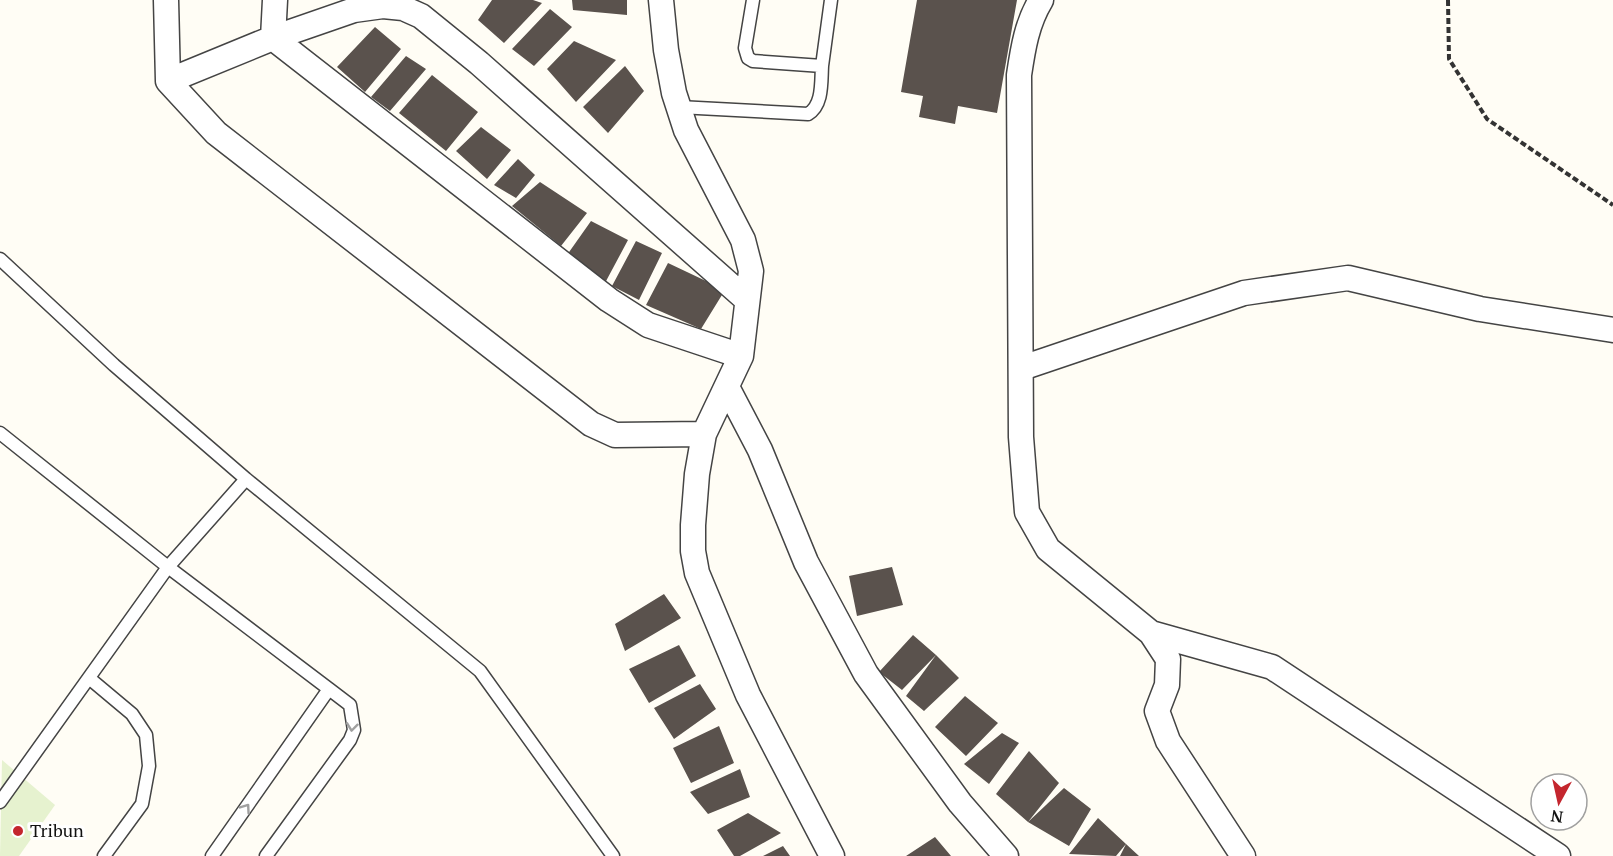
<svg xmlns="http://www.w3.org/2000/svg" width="1613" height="856" font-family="'PT Serif',serif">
<rect width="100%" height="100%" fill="#fffdf5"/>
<path fill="#e6f2cf" d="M2,760L55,805L19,856H0Z"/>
<path fill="#5a524d" d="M492,0H533L542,3L504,43L478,20Z
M572,0H627V15L573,10Z
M917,0H1017L997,113L958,106L955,124L919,117L923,96L901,92Z
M550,9L572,27L534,66L512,49Z
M375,27L401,49L365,92L337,67Z
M574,41L616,60L576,102L547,69Z
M406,56L426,69L390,111L371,97Z
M625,66L644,91L608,133L583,107Z
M432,75L478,112L446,151L399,113Z
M481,127L511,150L487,179L456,151Z
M518,159L535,175L516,198L494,185Z
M540,182L587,213L561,246L512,206Z
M591,221L628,240L605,283L567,255Z
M636,241L662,253L639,300L612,286Z
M668,263L725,290L701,329L646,305Z
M892,567L903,605L857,616L849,576Z
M664,594L681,618L625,651L615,624Z
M913,635L936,655L902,690L879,672Z
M679,645L696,676L649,703L629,669Z
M936,655L959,678L924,711L906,696Z
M700,684L716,709L674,739L654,708Z
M965,696L998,723L966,756L935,727Z
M719,726L734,763L691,783L673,748Z
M1002,733L1019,743L989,784L964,764Z
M1029,751L1059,783L1028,822L996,794Z
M740,769L750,797L708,814L690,792Z
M1064,788L1091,809L1069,846L1028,822Z
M748,813L781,833L740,856H734L717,830Z
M1098,818L1126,844L1139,856H1120L1126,844L1116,856L1069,854Z
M935,837L951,856H906Z
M783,846L790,856H763Z"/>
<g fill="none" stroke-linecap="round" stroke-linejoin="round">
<g stroke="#444" stroke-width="15">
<path id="service" d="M753,0L745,48L748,58L753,61L822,66L831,0
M679,107L808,114C823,105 821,83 822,66
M0,259L114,365L246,479L480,671L613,856
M0,433L168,567L0,802
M246,479L168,567L329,689
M89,678L132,714L146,735L149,766L142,804L104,856
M212,856L329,689L350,705L354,730L350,740L266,856"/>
</g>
<g stroke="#444" stroke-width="27">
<path id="minor" d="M166,0L168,81L216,133L591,424L615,435L704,434L741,356L751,271L743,240L686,130L674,93L666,50L661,0
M275,0L273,38L609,300L648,325L741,356
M1041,0C1027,23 1023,48 1019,75L1021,437L1027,512L1048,549L1151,633L1168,659L1167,685L1157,711L1168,741L1243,856
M168,81L273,38L354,10L383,6L403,8L421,16L479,63L747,300
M1022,368L1244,293L1348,278L1480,309L1613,330
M727,387L760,450L806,562L866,674L960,803L1006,856
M704,434L697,474L693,525V551L697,573L748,695L832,856
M1151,633L1272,667L1558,856"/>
</g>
<path stroke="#333" stroke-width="4" stroke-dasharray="6 3" stroke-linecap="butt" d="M1448,0L1449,59L1487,119L1613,205"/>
<use href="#service" stroke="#fff" stroke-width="12"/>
<use href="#minor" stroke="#fff" stroke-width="24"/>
</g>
<defs><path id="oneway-chevron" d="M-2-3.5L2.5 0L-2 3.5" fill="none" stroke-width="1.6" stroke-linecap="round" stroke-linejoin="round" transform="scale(1.5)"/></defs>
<g stroke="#a0a0a0">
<use href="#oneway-chevron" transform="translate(352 727) rotate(97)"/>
<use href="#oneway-chevron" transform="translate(246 808) rotate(-55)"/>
</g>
<circle fill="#c4262e" stroke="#fff" stroke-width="2" cx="18" cy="831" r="6"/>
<g text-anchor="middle" stroke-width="6" stroke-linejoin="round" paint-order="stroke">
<g font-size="18" fill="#111" stroke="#fff" text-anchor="start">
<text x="30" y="837">Tribun</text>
</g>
</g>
<g transform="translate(1559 802) rotate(188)"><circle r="28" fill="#ffffff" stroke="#a0a0a0" stroke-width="1.5"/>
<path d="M0-4.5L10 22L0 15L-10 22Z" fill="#c4262e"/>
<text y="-9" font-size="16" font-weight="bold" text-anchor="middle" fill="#111111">N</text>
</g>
</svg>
